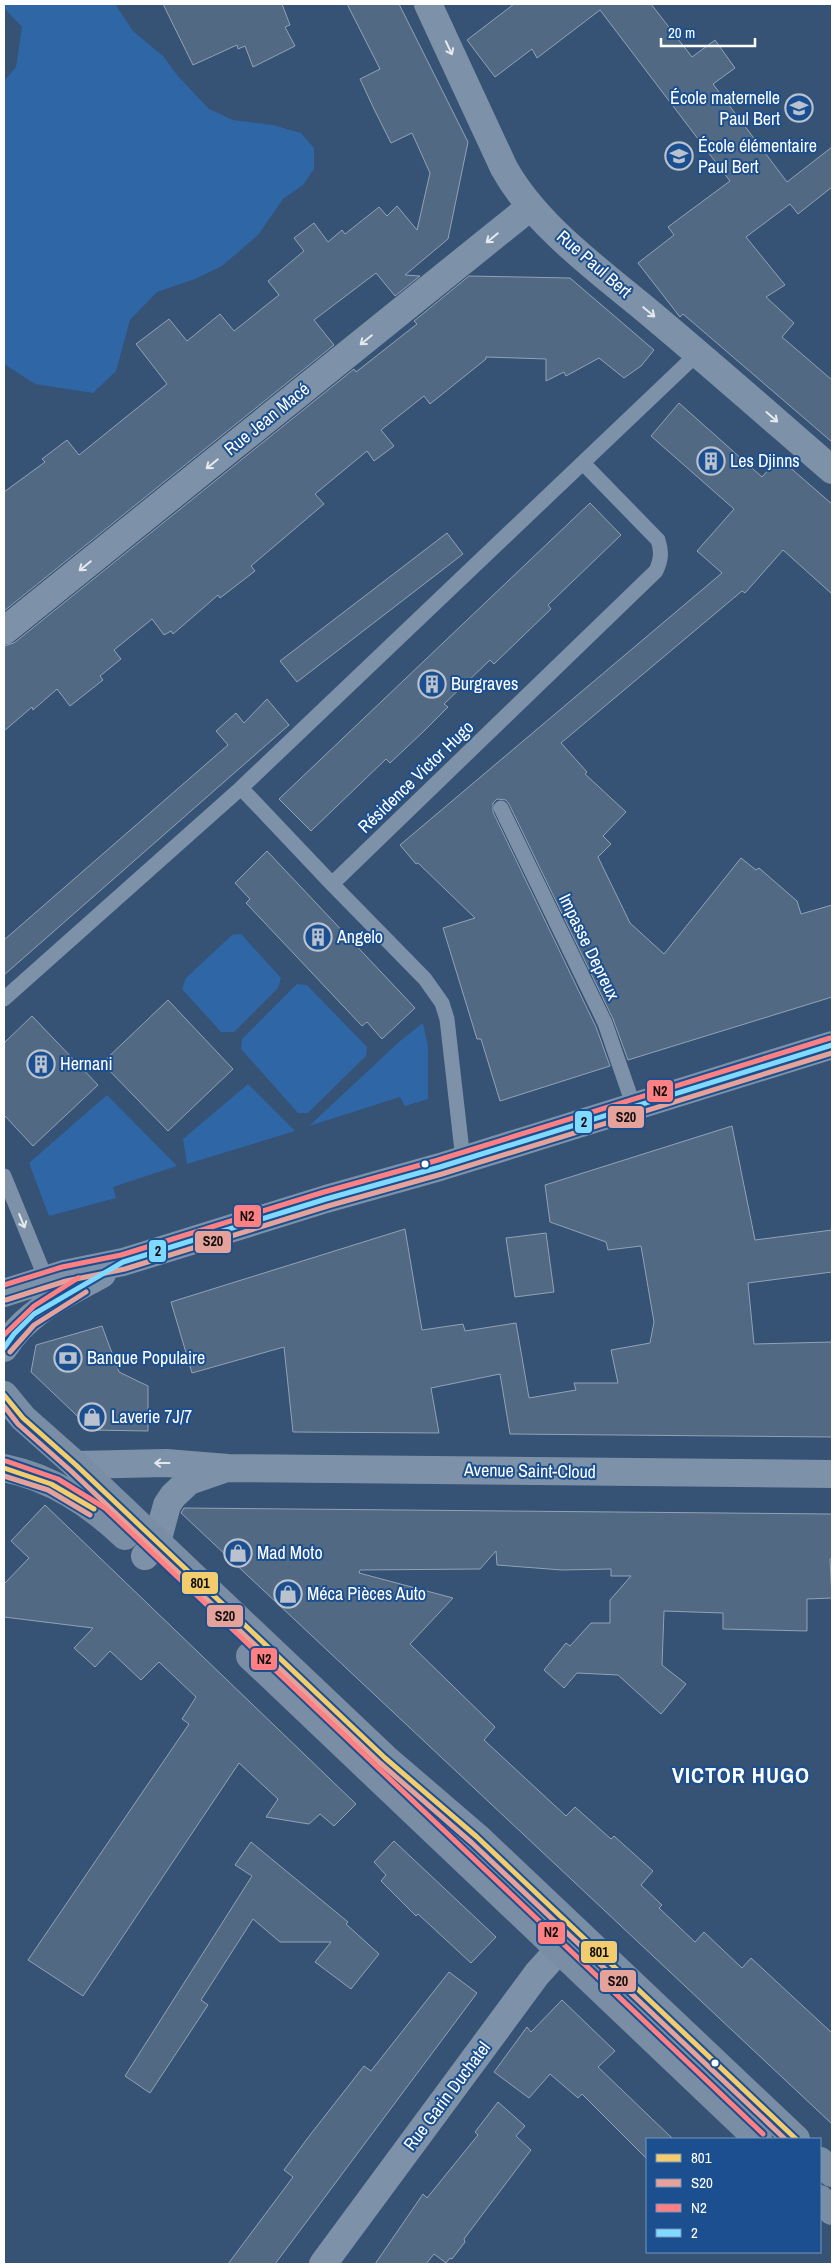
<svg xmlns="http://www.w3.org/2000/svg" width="836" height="2268" font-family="'Archivo Narrow',sans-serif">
<rect width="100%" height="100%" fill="#365274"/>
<path fill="#2f66a5" d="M4,4H115L133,31L163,56L177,75L209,109L233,120L273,125L301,133L314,148V169L303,185L283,199L258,235L222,266L195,279L157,292L130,320L116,371L93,393L35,384L4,364V81L16,67L22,27L4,8Z
M241,934L281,978L278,988L234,1032H221L182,989L186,978L232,935Z
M297,984L307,985L367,1047L366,1056L308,1113H298L241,1049L242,1039Z
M423,1023L428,1047V1099L405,1106L400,1097L309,1126L400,1041Z
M248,1084L295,1131L187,1164L183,1139Z
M107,1095L177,1166L113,1187L116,1198L49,1216L29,1163Z"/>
<path fill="#526984" stroke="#92a2b6" d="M163,4H282L290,25L285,27L295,46L253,67L245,46L238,49L237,45L193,65Z
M347,4H399L468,142L448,239L405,275L420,276L395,296L376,273L314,320L334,345L4,611V492L45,462L42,459L67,440L79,455L167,384L136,344L169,319L187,341L220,314L234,331L279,295L268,281L304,251L294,238L314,223L328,242L342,230L345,234L379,207L387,216L397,206L417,230L430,173L412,133L391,143L374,109L360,79L380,69Z
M514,4H651L692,57L715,40L735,68L713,84L787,182L832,147V187L798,214L790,204L746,237L785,285L766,297L794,323L782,337L832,380V442L683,314L680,317L638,263L674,235L668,227L730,181L600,10L537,58L532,49L495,77L467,40Z
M469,276L570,278L654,350L641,366L624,378L599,358L566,376L564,372L546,381V359L486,357V359L430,404L424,396L381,430L394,446L374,461L367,451L315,494L324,504L251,566L255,571L220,598L218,595L173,634L171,631L164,635L152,619L114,650L121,659L100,676L103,680L70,706L57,689L33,710L32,707L4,731V646L14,643L354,369L356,372L417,324L414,321Z
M679,403L762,477L779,458L832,504V594L783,550L745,593L742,591L561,743L587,772L585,774L626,812L603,836L611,844L598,857L630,923L664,954L741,858L756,870L759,868L797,901L801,914L832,905V997L628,1060L613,1019L509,804L506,800L497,799L493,803V812L596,1027L610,1066L500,1101L481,1039H477L443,928L475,918L418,863L416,864L400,845L722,573L697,551L734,509L651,436Z
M590,503L621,535L548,605L551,609L494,664L490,660L444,704L448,707L424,731L390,763L386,759L311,831L279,799Z
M447,533L463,554L297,682L280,661Z
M267,699L289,725L4,975V940L228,745L216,731L236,713L244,723Z
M267,851L415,1008L382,1039L367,1022L362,1026L246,903L250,899L235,883Z
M168,1000L233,1069L168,1131L102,1063Z
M32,1016L98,1085L33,1146L4,1115V1043Z
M732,1126L755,1240L832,1230V1272L748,1283L754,1344L832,1342V1437L510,1434L500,1374L431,1388L439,1433L293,1432L284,1347L192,1373L171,1302L405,1229L422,1330L463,1324L465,1331L516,1323L529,1398L576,1390L574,1383H618L611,1350L650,1343L654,1322L641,1246L608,1250L606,1242L550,1222L545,1185Z
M546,1233L554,1292L515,1297L506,1238Z
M102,1326L119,1372L148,1386V1431L92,1430L31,1372L36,1345Z
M45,1505L356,1804L334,1826L320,1814L309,1824L266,1817L278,1799L239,1763L83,1996L28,1960L189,1724L182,1719L196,1697L159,1662L141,1680L110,1651L95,1667L74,1648L93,1628L4,1617V1584L29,1558L11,1541Z
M184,1508L832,1514V1559H830L832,1598L807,1599V1631L723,1629V1613L664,1611L662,1665L686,1684L661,1714L618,1675L577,1673L564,1688L544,1670L566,1643L570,1646L591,1623H610V1600L631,1576H611V1569L562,1570L497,1565L496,1551L480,1569L360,1570L359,1573L453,1598L410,1644L495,1727L484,1740L566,1816L575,1807L611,1839L614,1836L653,1871L641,1885L662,1905L659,1908L695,1942L704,1932L742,1968L751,1958L832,2033V2124L181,1513Z
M394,1841L496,1937L471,1963L418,1914L416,1916L381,1881L386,1875L374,1862Z
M251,1842L348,1922L346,1924L379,1954L351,1989L315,1962L331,1942H280L253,1919L201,2000L208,2005L150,2093L125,2076L252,1876L235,1865Z
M449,1972L477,1993L275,2264H228L293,2177L284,2170L310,2135L364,2066L371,2071Z
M562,2000L615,2051L598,2067L673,2139H647V2159L582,2094L578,2098L550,2074L529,2098L494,2072L527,2027L531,2032Z
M498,2102L525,2126L516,2136L531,2150L464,2239L465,2242L452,2259L450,2258L446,2263L434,2254L426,2264H375L423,2194L427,2198L478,2135L475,2132Z"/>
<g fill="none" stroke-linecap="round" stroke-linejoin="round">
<path stroke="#7d92a8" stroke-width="15" d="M241,788L332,884
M501,808L605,1023L634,1107
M4,999L241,788L698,353
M463,1160L447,1019L442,1003L425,979L332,884L656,571C661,560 662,552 658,540L583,463
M4,1176L46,1279"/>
<path stroke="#7d92a8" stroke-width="28" d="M428,4L504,168C536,226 601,272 651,314C712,365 772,418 832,470
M4,631L530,207
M4,1293L64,1274L123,1262L326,1199L440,1167L832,1045
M4,1348C26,1312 66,1294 102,1274
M76,1465L166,1463L228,1468L832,1474
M145,1556L157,1542L167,1505L173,1496L189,1481L221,1470
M323,2264L537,1974L575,1932"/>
<path stroke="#798da4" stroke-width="28" d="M4,1395L23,1418L76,1465L385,1758L477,1837L796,2139
M4,1468C52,1478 90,1503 125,1536
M250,1656L758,2139
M820,2161L832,2173
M820,2199L832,2211"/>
<g stroke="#1b4f8f" stroke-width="9">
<path id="bus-1" d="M4,1395L23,1418L76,1465L385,1758L477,1837L796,2139
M4,1468L51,1484L94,1509"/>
</g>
<g stroke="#1b4f8f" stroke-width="9">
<path id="bus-2" d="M6,1300L66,1281L125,1269L328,1206L442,1174L832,1053
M10,1352L34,1325L86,1292
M4,1406L18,1424L71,1471L380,1763L472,1843L785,2139
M4,1476L48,1490L90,1515"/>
</g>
<g stroke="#1b4f8f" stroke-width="9">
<path id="bus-3" d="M4,1285L62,1267L121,1255L324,1192L438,1160L830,1038
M4,1335L34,1306L78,1278
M6,1461L58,1479L105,1508L763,2134"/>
</g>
<g stroke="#1b4f8f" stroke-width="9">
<path id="bus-4" d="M4,1348L14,1334L34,1314L123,1262L326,1199L440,1167L832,1045"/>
</g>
<use href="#bus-1" stroke="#f2cc6d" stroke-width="5"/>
<use href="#bus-2" stroke="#e4a29a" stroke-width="5"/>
<use href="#bus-3" stroke="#ff8082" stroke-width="5"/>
<use href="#bus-4" stroke="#80d9ff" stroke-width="5"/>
</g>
<defs><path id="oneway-shaft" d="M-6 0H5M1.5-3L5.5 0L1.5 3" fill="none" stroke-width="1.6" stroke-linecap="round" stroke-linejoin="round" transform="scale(1.25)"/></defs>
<g stroke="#e5e9ee">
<use href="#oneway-shaft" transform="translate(449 48) rotate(65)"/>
<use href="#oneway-shaft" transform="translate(492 238) rotate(141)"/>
<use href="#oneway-shaft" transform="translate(649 312) rotate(40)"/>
<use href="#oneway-shaft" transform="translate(366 340) rotate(141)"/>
<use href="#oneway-shaft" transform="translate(772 417) rotate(41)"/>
<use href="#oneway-shaft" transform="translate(212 464) rotate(141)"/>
<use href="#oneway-shaft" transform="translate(85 566) rotate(141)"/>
<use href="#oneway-shaft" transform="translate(22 1221) rotate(68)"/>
<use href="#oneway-shaft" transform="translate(162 1463) rotate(-180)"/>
</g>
<defs>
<g id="school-ring" transform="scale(1.4375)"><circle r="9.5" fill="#1b4f8f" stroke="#b9c2ce" stroke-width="1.5"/><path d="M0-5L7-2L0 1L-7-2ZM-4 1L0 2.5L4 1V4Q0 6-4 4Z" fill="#b9c2ce"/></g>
<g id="building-ring" transform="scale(1.4375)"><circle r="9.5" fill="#1b4f8f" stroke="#b9c2ce" stroke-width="1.5"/><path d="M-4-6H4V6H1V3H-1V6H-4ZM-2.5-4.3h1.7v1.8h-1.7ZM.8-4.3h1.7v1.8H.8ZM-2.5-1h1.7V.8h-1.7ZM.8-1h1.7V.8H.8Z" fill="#b9c2ce"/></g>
<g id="bank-ring" transform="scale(1.4375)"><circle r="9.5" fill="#1b4f8f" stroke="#b9c2ce" stroke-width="1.5"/><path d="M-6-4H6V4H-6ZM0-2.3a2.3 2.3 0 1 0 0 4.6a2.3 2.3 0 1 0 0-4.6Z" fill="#b9c2ce"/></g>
<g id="shop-ring" transform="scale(1.4375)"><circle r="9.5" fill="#1b4f8f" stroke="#b9c2ce" stroke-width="1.5"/><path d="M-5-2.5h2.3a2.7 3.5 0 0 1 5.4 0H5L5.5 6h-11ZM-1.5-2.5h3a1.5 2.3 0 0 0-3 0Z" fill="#b9c2ce"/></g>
</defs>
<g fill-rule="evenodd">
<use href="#school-ring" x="799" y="108"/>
<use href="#school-ring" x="679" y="156"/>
<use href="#building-ring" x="711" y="461"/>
<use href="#building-ring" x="432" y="684"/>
<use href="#building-ring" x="318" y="937"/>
<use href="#building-ring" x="41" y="1064"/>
<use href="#bank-ring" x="68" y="1358"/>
<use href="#shop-ring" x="92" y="1417"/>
<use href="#shop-ring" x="238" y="1553"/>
<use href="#shop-ring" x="288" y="1594"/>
</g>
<g fill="#fff" stroke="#1b4f8f" stroke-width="2">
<circle cx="425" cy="1164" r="4.5"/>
<circle cx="715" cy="2063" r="4.5"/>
</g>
<g text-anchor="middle" stroke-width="4" stroke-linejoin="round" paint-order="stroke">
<g font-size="18" fill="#fff" stroke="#1b4f8f" text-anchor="start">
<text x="780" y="104" text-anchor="end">École maternelle<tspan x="780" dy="21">Paul Bert</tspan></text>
<text x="698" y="152">École élémentaire<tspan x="698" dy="21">Paul Bert</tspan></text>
<text x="730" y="467">Les Djinns</text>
<text x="451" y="690">Burgraves</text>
<text x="337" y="943">Angelo</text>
<text x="60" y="1070">Hernani</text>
<text x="87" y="1364">Banque Populaire</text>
<text x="111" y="1423">Laverie 7J/7</text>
<text x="257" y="1559">Mad Moto</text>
<text x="307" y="1600">Méca Pièces Auto</text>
</g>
<g font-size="18" fill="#fff" stroke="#1b4f8f">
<text transform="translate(594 264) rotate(41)" y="6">Rue Paul Bert</text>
<text transform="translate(267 419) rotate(-39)" y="6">Rue Jean Macé</text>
<text transform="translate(416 777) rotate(-44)" y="6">Résidence Victor Hugo</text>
<text transform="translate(589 947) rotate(64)" y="6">Impasse Depreux</text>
<text transform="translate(530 1471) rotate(1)" y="6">Avenue Saint-Cloud</text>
<text transform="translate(447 2096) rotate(-53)" y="6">Rue Garin Duchatel</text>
</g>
<g font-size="22" font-weight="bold" letter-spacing="1" fill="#fff" stroke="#1b4f8f">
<text x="741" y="1783">VICTOR HUGO</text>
</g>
</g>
<g stroke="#1b4f8f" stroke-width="2">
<rect x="646" y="1079" width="28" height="24" rx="5" fill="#ff8082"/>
<rect x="607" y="1105" width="38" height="24" rx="5" fill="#e4a29a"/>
<rect x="574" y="1110" width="19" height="24" rx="5" fill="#80d9ff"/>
<rect x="233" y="1204" width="29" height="24" rx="5" fill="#ff8082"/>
<rect x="194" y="1230" width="38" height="24" rx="5" fill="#e4a29a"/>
<rect x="148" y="1239" width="19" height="24" rx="5" fill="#80d9ff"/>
<rect x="181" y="1571" width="38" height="24" rx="5" fill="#f2cc6d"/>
<rect x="206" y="1604" width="38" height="24" rx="5" fill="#e4a29a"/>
<rect x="250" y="1647" width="28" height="24" rx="5" fill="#ff8082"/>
<rect x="537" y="1921" width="29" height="24" rx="5" fill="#ff8082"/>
<rect x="580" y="1940" width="38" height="24" rx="5" fill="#f2cc6d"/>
<rect x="599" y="1969" width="38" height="24" rx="5" fill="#e4a29a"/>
</g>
<g font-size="14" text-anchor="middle" font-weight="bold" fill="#111">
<text x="660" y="1096">N2</text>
<text x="626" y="1122">S20</text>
<text x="584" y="1127">2</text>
<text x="247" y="1221">N2</text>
<text x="213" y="1246">S20</text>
<text x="158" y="1256">2</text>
<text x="200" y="1588">801</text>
<text x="225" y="1621">S20</text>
<text x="264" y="1664">N2</text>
<text x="551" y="1937">N2</text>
<text x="599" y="1957">801</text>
<text x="618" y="1986">S20</text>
</g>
<rect width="836" height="2268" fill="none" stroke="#ffffff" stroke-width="10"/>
<rect x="646" y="2138" width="175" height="115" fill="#1b4f8f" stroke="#7695bc"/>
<rect x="656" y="2154" width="25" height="8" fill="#f2cc6d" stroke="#7695bc"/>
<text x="691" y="2163" font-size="15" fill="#ffffff">801</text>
<rect x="656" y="2179" width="25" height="8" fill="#e4a29a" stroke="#7695bc"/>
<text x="691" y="2188" font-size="15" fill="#ffffff">S20</text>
<rect x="656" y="2204" width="25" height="8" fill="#ff8082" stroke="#7695bc"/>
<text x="691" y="2213" font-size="15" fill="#ffffff">N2</text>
<rect x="656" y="2229" width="25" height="8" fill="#80d9ff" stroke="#7695bc"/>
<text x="691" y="2238" font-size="15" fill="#ffffff">2</text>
<path d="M661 38v8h94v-8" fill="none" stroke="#ffffff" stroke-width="2.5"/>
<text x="668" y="38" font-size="15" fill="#ffffff" stroke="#1b4f8f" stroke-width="4" paint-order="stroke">20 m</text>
</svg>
